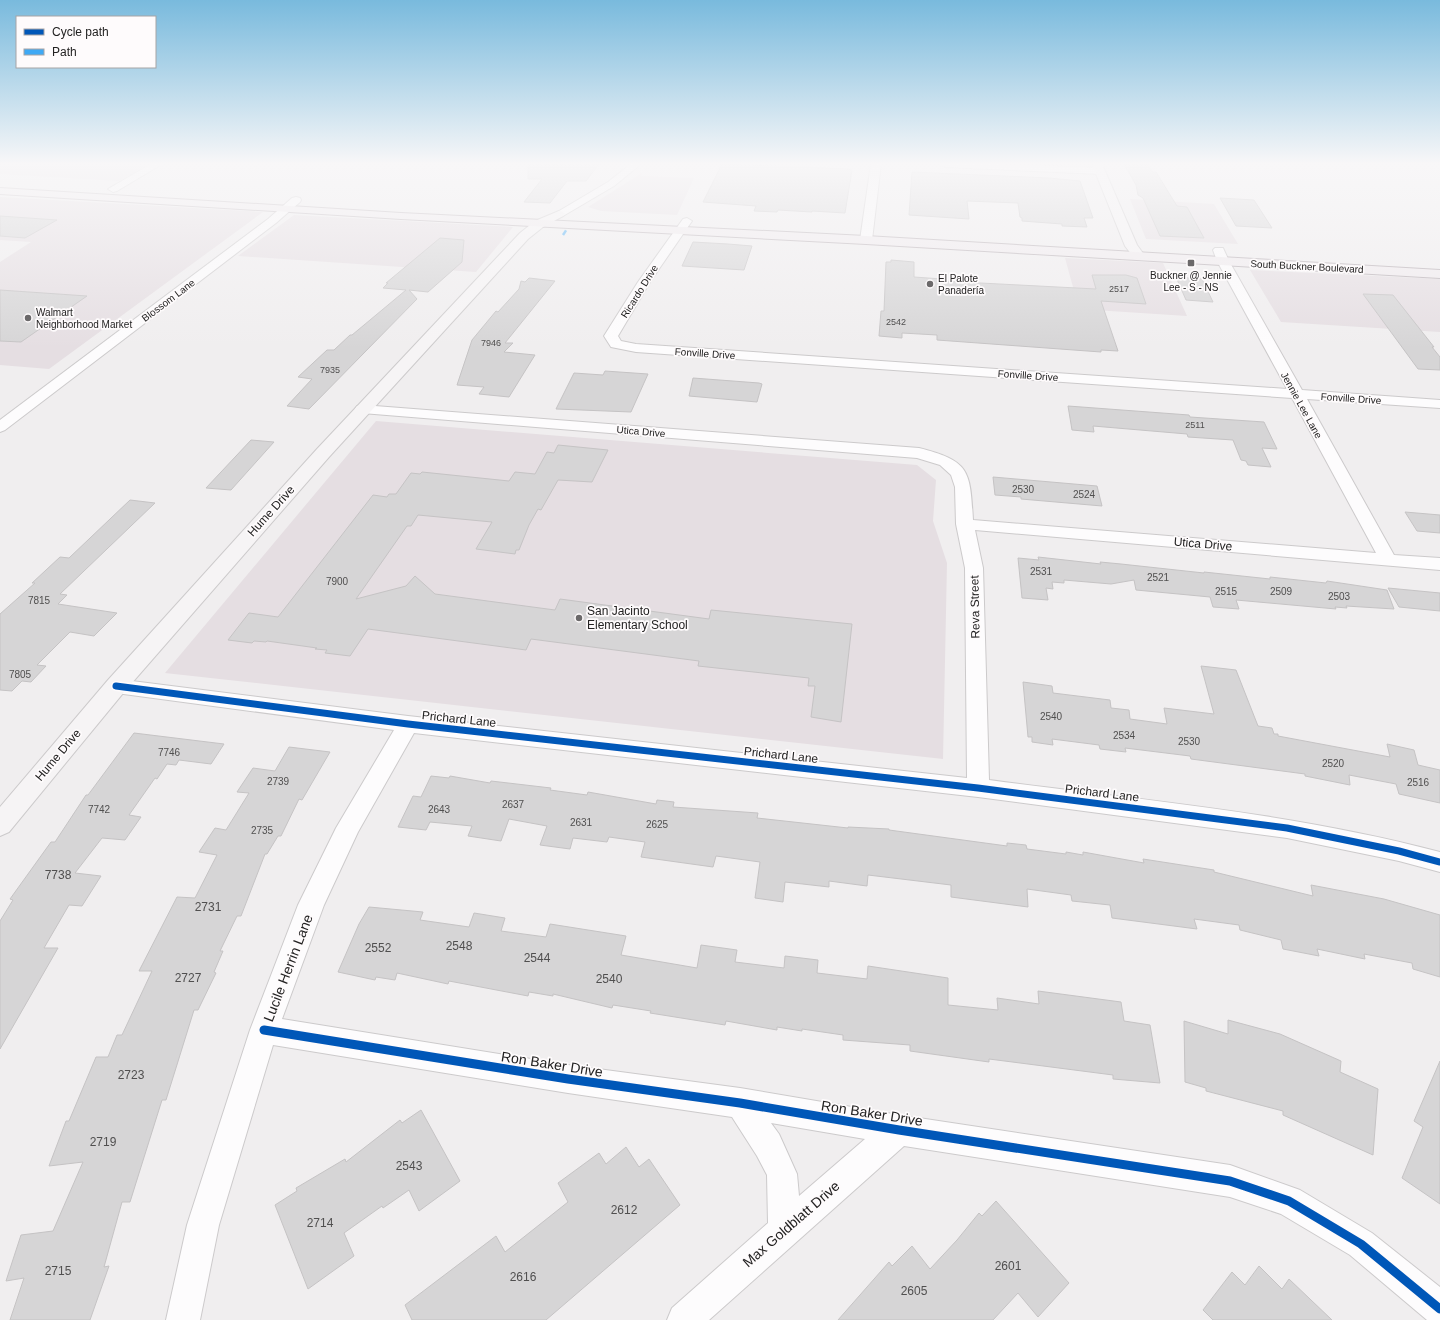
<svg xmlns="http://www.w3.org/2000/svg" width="1440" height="1320" font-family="Helvetica,sans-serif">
<rect width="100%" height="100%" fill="#f0eeef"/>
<path fill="#e5dee2" d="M0,164H149L119,181L0,174Z
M642,173L641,176L694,178L677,215L601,211L588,207Z
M0,197L263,212L49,369L0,365V262L31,242L0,240Z
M1130,199L1214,204L1238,244L1146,239Z
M294,215L513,227L476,272L238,256Z
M1065,258L1163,263L1187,316L1079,309Z
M1250,270L1440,279V332L1281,322Z
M376,421L917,465L936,480L933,521L947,563L943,759L165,673Z"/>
<path fill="#d6d5d6" stroke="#c5c3c4" d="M528,164H599L586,181H567L550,203L524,202L542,179H528Z
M722,164L850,169V170H852L845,213L812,211V212L778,210L777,212L754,211L756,206L703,202Z
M1124,164H1146L1153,172H1156L1177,206L1187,207L1204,238L1160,236L1143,198L1138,195L1136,185Z
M912,172L1049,178L1080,181L1093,218H1084L1087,227L1062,226V224L1022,221V218L1020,217L1018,203L967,201L969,219L909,215Z
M1220,198L1254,200L1272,228L1236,226Z
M0,216L57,220L25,238L0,236Z
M440,238L464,240L462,262L428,292L409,290L417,299L309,409L287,406L312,379L298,377L327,350H334L350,335H352L406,290L383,288L388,283H386Z
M693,242L728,244L752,246L744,270L682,266Z
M891,260L914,262V277L942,279V281L1096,289L1092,275H1126L1137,278L1146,304L1101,301L1118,351L1101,350V352L937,340V335L902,333V338L879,336L881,311H884L886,262H891Z
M1176,277L1202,279L1213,302L1186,300Z
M529,278L555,281L505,343H513L504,352L535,355L509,397L479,394L484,387L457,385L472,340L496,311L498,312L519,289L521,281L525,282Z
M0,290L87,296L21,342L0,341Z
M1363,294L1393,295L1434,347H1432L1440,357V370L1418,369Z
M605,371L648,374L631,412L556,409L574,373L603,375Z
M693,378L759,383L762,384L757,402L689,396Z
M1068,406L1189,415L1190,417L1264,422L1277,449L1262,448L1271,467L1248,465L1246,461L1241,460L1233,440L1188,437L1187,434L1093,426L1094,432L1072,430Z
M251,440L274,442L231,490L206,488Z
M558,445L608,450L592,482L558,480L541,510L538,509L529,525L519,550H516L515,554L476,549L492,522L418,515L411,526H407L356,599L406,586L415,576L435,594L555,610L560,599L709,619L711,610L852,624L841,722L811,717L815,686H808L809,678L698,666L699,661L531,639L526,650L368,629L350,656L325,653L327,650L315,649L317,648L267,641L266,642L254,641L252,643L228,640L249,613L278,617L373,495L387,497L389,494H396L411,473L420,474L422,472L509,481L515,472L535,474L547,452L554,453Z
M993,477L1097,486L1102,506L1021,499V497L995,495Z
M130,500L155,503L60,594L67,595L58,604L117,613L94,636L70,632L37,665L46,666L31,682L22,681L12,691L0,690V614L35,583H32L60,557L69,558Z
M1405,512L1440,515V533L1417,531Z
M1038,557L1101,564L1100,562L1121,564L1204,573V572L1270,579V577L1326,583L1327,581L1387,590L1394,609L1346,606L1347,608L1335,607L1336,609L1236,600L1239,609L1213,607L1210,597L1136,590L1134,580L1111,584L1064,580V583L1052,582L1053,589L1046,588L1048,600L1022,598L1018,558L1039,560Z
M1388,588L1440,593V611L1399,607Z
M1201,666L1236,670L1258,726L1272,728L1274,734H1278V736L1390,757L1387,744L1414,750L1418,765L1440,770V803L1399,794L1396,784L1349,775L1350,785L1305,776V774L1191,759L1190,756L1125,748L1126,752L1100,749L1099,745L1052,739L1053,745L1032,742V737H1028L1023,682L1052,686L1053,693L1110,700L1111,708L1129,710L1130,719L1167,724L1164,708L1214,714Z
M134,733L224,744L211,764L179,760L176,765L167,764L157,779L155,778L129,815L141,817L125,840L102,838L75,873L101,876L82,906L69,905L44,948H58L0,1049V921L13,900L10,899L51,842H55L86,795H88Z
M289,747L330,752L302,800L299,799L281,836H278L267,854H265L241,916H237L220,951H223L214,972L216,973L198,1010H194L166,1100H162L130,1202H122L104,1267L109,1266L90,1320H10L24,1278L6,1281L21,1235L53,1231L83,1162L49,1166L66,1121H69L96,1057H108L117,1035H122L152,971H139L177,897L195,898L217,855L199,852L215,828L226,830L249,793L237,792L253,768L275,771Z
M431,776L449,778L450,776L490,783L491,781L551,788L550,790L587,795L588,792L656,804L657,800L674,802L673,807L758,813L757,818L848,828V827L889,829V830L1007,846V843L1026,845L1027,849L1066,854V852L1083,855V852L1144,863L1143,859L1214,870V872L1313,896L1311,885L1384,899L1440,915V977L1413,969L1412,963L1364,954L1365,959L1317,949L1319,956L1283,949L1281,940L1240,930L1239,925L1194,919L1197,929L1112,918L1110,905L1072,901L1071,895L1027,889L1028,907L951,897V885L868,875L867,886L829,881V887L785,882L783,902L755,898L760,862L716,856L713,867L641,857L645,842L609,837L607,842L573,838L570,849L540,845L547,826L509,819L501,841L468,836L472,826L430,822L426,830L398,827L413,796L421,797Z
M369,907L423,912L420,920L469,927L474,913L505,918L501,931L546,937L550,924L626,936L621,955L697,968L701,945L737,950L735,962L784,968L785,956L818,960L817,973L867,979L868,966L948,978V1005L998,1010L997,998L1039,1004L1038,991L1121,1002L1124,1021L1150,1025L1160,1083L1113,1079V1075L989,1059V1062L910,1051V1045L843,1040V1035L802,1029V1031L777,1027V1030L726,1021L725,1025L650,1013L651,1011L613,1005L612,1008L553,994V996L529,992L528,996L449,981L448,984L397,973L395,980L376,977L375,980L338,972L359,924Z
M1228,1020L1280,1034L1341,1061L1340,1072L1378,1089L1373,1155L1283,1115V1111L1206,1091V1088L1185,1082L1184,1021L1228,1034Z
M1440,1061V1204L1402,1178L1423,1127L1414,1121Z
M421,1110L460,1181L419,1211L409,1190L383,1208L382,1206L344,1233L354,1256L308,1289L275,1205L297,1191L296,1188L345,1159L346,1162L400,1120L402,1123Z
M626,1147L639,1167L649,1159L680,1205L546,1320H412L405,1305L496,1236L505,1252L568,1202L558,1183L599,1153L606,1164Z
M996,1201L1069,1283L1038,1317L1018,1293L993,1320H838L889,1262L892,1266L912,1246L930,1269L957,1240L979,1213L982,1216Z
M1259,1266L1282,1289L1289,1279L1332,1320H1213L1203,1310L1232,1272L1245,1285Z"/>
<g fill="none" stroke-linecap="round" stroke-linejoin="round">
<g stroke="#cccacb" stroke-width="2">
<path id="street" d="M151,164H162L117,191L113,192L108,189Z
M631,164H641L614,186L563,216L559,217L554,214L608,182Z
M871,164H881L872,240L866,243L860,240Z
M940,164H1001L1100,168L1105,171L1100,174L945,167Z
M296,197L300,198L301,200L300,202L276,223L5,430L0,432V420L268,219L292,198Z
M687,218L692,221L650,282L618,336L621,341L636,344L1287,389L1217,261L1213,250L1215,248H1223L1229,261L1302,390L1440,400V408L1307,399L1394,555L1440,558V570L975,530L983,568L989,780C1140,800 1293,813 1440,852V872L1399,861L1287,838L978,797L414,733L358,832L324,905L282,1019L568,1065L740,1088L899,1115L1230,1165L1300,1190L1372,1233L1440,1287V1320H1427L1350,1255L1281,1214L1230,1197L904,1146L709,1320H667L672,1308L768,1223L767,1175L757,1156L732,1117L568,1093L273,1045L219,1225L200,1320H166L187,1225L250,1030L270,978L298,905L336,828L394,730L116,693L109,691L106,686L109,681L116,679L408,716L967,778L965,568L956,524L955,487L951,475L940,465L917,458L362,413L357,412L355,409L357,406L362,405L919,448C970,461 970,470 973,520L1376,553L1292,398L636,352L611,347L604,336L638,282L683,219ZM771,1123L865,1139L799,1196L797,1174L779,1134Z"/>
</g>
<g stroke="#cccacb" stroke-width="2">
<path id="secondary" d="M1092,164H1102L1137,245L1145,256L1143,259H1135L1125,246Z
M559,211L563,212L565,214L563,216L543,227L528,239L329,457L124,692L9,832L0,836V807L108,680L317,449L520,233L535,221Z"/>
</g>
<g stroke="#b7afb4" stroke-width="2">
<path id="primary" d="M0,188L401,213L866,236L1440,270V278L866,244L401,219L0,194Z"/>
</g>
<use href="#street" fill="#fdfcfd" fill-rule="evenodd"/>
<use href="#secondary" fill="#f6f4f5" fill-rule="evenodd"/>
<use href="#primary" fill="#f0ebee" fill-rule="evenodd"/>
<path stroke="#3fa9f5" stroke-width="2.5" stroke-dasharray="5.5 2.5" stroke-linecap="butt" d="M563,235L567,229"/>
<g stroke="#fefbfc" stroke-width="10">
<path id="cycleway-far1" d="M116,686L408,724L978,788L1287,828L1399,851L1440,862"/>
</g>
<g stroke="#fefbfc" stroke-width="12">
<path id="cycleway" d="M264,1030L568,1079L740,1103L899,1130L1230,1181L1289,1201L1361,1244L1440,1309"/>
</g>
<use href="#cycleway-far1" stroke="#0057b8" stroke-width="7"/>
<use href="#cycleway" stroke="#0057b8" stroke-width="9"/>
</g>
<linearGradient id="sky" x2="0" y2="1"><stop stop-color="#79badd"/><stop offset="0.47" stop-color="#f8f7f8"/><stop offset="1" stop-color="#f8f7f8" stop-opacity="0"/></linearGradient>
<rect width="1440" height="348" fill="url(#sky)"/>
<g fill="#6b696a" stroke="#fefbfc" stroke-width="1.5">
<rect x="1187" y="259" width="8" height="8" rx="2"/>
<circle cx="930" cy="284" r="4"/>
<circle cx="28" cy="318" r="4"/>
<circle cx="579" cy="618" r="4"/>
</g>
<g text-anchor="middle" stroke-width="3.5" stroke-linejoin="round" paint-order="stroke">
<g font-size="9" fill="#504f4f">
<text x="1119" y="292">2517</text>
<text x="896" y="325">2542</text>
<text x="491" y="346">7946</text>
<text x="330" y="373">7935</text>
<text x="1195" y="428">2511</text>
</g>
<g font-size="10" fill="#232222" stroke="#fefbfc">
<text transform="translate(1307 266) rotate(3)" y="4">South Buckner Boulevard</text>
<text transform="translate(639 291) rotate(-58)" y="4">Ricardo Drive</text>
<text transform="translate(168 300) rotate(-37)" y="4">Blossom Lane</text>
<text transform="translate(705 353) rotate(4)" y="4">Fonville Drive</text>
<text transform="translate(1028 375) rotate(4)" y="4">Fonville Drive</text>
<text transform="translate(1351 398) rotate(4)" y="4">Fonville Drive</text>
<text transform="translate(1302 405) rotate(61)" y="4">Jennie Lee Lane</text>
<text transform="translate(641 431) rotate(5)" y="4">Utica Drive</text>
</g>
<g font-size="10" fill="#232222" stroke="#fefbfc" text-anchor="start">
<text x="1191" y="279" text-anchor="middle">Buckner @ Jennie<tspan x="1191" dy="12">Lee - S - NS</tspan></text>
<text x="938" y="282">El Palote<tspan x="938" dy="12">Panadería</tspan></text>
<text x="36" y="316">Walmart<tspan x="36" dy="12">Neighborhood Market</tspan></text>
</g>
<g font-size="10" fill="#504f4f">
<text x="1023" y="493">2530</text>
<text x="1084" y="498">2524</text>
<text x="1041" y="575">2531</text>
<text x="1158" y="581">2521</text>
<text x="337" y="585">7900</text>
<text x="1226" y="595">2515</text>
<text x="1281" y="595">2509</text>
<text x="1339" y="600">2503</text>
<text x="39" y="604">7815</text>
<text x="20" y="678">7805</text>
<text x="1051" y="720">2540</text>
<text x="1124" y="739">2534</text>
<text x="1189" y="745">2530</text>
<text x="169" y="756">7746</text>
<text x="1333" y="767">2520</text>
<text x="278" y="785">2739</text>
<text x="1418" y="786">2516</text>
<text x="513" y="808">2637</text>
<text x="99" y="813">7742</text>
<text x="439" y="813">2643</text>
<text x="581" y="826">2631</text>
<text x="657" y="828">2625</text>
<text x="262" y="834">2735</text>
</g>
<g font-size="12" fill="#232222" stroke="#fefbfc">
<text transform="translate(271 511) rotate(-48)" y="4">Hume Drive</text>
<text transform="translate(1203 544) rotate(5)" y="4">Utica Drive</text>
<text transform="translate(975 607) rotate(-91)" y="4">Reva Street</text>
<text transform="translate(459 719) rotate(6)" y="4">Prichard Lane</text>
<text transform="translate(58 755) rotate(-50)" y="4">Hume Drive</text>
<text transform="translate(781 755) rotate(6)" y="4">Prichard Lane</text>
<text transform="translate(1102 793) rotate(7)" y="4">Prichard Lane</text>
</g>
<g font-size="12" fill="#232222" stroke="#fefbfc" text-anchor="start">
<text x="587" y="615">San Jacinto<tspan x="587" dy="14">Elementary School</tspan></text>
</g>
<g font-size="12" fill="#504f4f">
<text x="58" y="879">7738</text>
<text x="208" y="911">2731</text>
<text x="459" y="950">2548</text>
<text x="378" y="952">2552</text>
<text x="537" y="962">2544</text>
<text x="188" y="982">2727</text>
<text x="609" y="983">2540</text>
<text x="131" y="1079">2723</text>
<text x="103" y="1146">2719</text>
<text x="409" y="1170">2543</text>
<text x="624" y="1214">2612</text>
<text x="320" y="1227">2714</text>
<text x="1008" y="1270">2601</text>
<text x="58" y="1275">2715</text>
<text x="523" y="1281">2616</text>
<text x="914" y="1295">2605</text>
</g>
<g font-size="14" fill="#232222" stroke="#fefbfc">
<text transform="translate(288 968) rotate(-69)" y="5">Lucile Herrin Lane</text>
<text transform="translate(552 1064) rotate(9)" y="5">Ron Baker Drive</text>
<text transform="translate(872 1113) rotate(9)" y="5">Ron Baker Drive</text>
<text transform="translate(791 1224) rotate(-41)" y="5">Max Goldblatt Drive</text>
</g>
</g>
<rect x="16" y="16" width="140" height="52" fill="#fefbfc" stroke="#a6a4a5"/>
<rect x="24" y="29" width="20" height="6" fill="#0057b8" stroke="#a6a4a5"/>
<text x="52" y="36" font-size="12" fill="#232222">Cycle path</text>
<rect x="24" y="49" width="20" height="6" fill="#3fa9f5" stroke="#a6a4a5"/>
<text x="52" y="56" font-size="12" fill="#232222">Path</text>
</svg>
